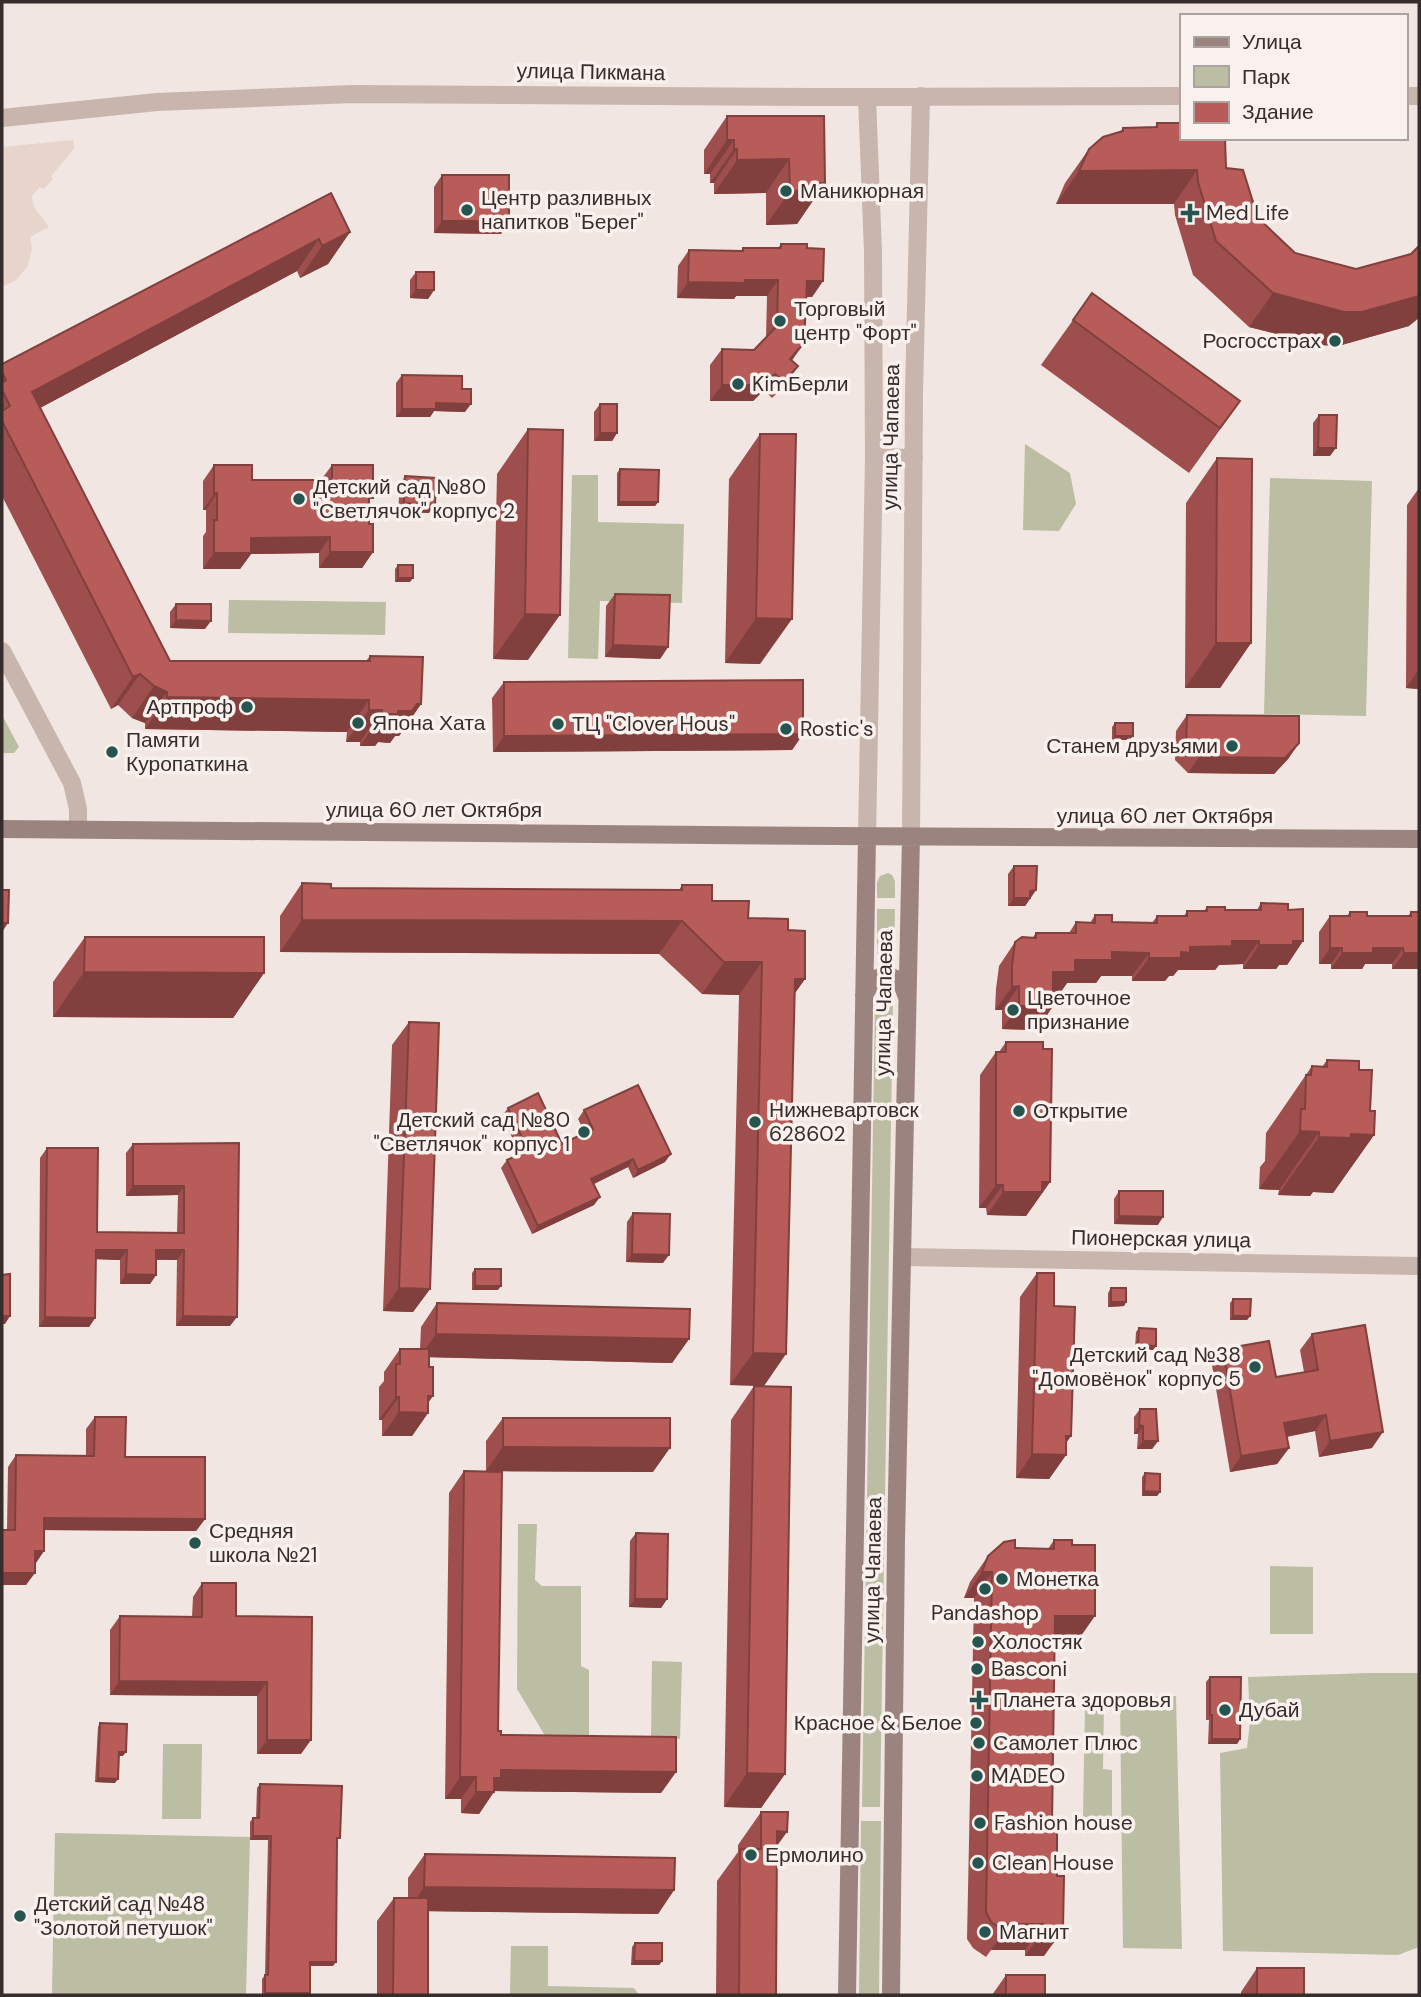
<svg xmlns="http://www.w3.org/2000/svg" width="1421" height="1997" font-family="'DM Sans',sans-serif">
<rect width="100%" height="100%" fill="#f1e6e1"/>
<path fill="#bbbea3" d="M1025,444L1070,473L1076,504L1059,531L1023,530Z
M572,475H598V522L684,524L682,603L600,601L598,659L568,658Z
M1270,478L1372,481L1366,716L1264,714Z
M229,600L386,602L385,635L228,633Z
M2,715L19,747L14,753H2Z
M888,873L892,875L895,881V898H877V882L880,876Z
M877,909H895L894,953L891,956H880L877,953Z
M882,994L890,996L893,1001L880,1807H862L875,1003L877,996Z
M518,1524H537L535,1580L542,1586H581V1666L589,1670V1738L547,1739L517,1689Z
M1270,1566L1313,1567V1634H1270Z
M652,1661L682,1662L680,1739L651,1738Z
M1370,1673H1419V1947L1398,1955L1223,1951L1220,1753L1247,1748L1250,1722L1248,1677Z
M1176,1696L1182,1949L1123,1948L1120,1698Z
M1085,1704H1104L1103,1769L1112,1770V1817H1083Z
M163,1744H202L201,1819H162Z
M861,1821H881L879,1995H859Z
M55,1833L250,1837L246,1995H52Z
M511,1946H548V1986L634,1988L639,1995H487L510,1994Z"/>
<path fill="#e7d5cb" d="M73,140L74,149L51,176L53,179L44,189L40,187L32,196L34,207L49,227L30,237L32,248L28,266L16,280L2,287V147Z"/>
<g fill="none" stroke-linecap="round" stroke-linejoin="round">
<path stroke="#c8b5ae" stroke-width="18" d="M2,651L72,783L78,809V829
M902,1257L1419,1266"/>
<path stroke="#c8b5ae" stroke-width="18" d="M1405,96H1419
M2,118L157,102L353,94L820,97L1181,96
M874,457L914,458
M867,837L874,457L873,252L867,97
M911,837L914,393L921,96"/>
<path stroke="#9b8480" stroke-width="18" d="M2,829L835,836L1419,839
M864,995L873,980L885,975L901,981L907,997
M847,1995L867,837
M891,1995L896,1540L911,837"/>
</g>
<path fill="#9e4f4d" d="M727,116L825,183L797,224L766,225V193L714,194V183H710V174H704V150Z
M1157,123L1226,168L1258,218L1295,253L1409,326L1338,346L1321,345L1249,327L1193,275L1175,215L1174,204H1056L1065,183L1089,149L1120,132L1123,128L1155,127Z
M442,175L509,221L501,234L434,233V187Z
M331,193L350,232L328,264L300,278L297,271L40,408L170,661H366L370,656L421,704L399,736H395L390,743L378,742L375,746H360V742H346L347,732L145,729V723L132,718L118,705L111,709L2,496V364Z
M781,244L807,248L823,281L812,297H806L792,361L798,366L787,382L772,398L764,390L753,401H710V365L722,349L754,350L766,338L767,296H736L734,299L677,298L678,266L689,250L741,251L743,248H778Z
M416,272L434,290L428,299L410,298V280Z
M1073,320L1240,401L1189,473L1041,365Z
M402,375L465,412L434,411L430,417H396V383Z
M600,404L617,433L612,441H594V412Z
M1319,415L1330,456H1313V423Z
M528,429V660L493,659L497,474Z
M760,434V664L725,663L729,479Z
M1217,458L1251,643L1220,688H1185L1186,503Z
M214,465L252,480H321L332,465L369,504V524L373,552L362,568H319V553L251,554L240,569H203V536L206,532V510H203V481Z
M620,469L658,502L655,506H617V473Z
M405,476L429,513L398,511L400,485Z
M1419,488V689L1406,688L1407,505Z
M398,565L410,582H395V569Z
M615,594L668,647L660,659L605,657L606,606Z
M176,604L205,629L170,628V612Z
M504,682L803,734L792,750L493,752L492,698Z
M1187,715L1299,743L1288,759L1274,774L1188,773L1175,760L1176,731Z
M1115,723L1130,740H1112V727Z
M1014,866L1036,890L1025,906H1008V874Z
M302,883L331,888L679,890L682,885L712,901L748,918L788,930L805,979L795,993L764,1386L730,1385L739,995L702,994L659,954L280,952V916Z
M1261,903L1288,910L1303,941L1287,965H1279L1276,969H1243V964L1219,965L1215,970H1178L1173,976H1169L1165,981H1132V976H1101L1096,983H1067L1058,996H1053V1006L1037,1030L1002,1029V1010H995L996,989L999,966L1015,942L1033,937L1036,933H1069L1076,922L1090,923L1095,915L1112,922L1152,923L1157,916H1184L1187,911H1204L1207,907L1225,910H1257Z
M1350,912L1367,916H1408L1411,912H1419V969H1392V964H1365L1362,969H1331V964H1319V932L1330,916H1347Z
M85,937L264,973L233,1018L53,1017V982Z
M409,1022L430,1289L413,1312L383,1311L392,1045Z
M1006,1042L1050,1182L1026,1216L987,1215L986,1208H979L980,1075L996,1052H999Z
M1327,1060L1359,1070L1370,1111L1374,1135L1333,1193L1313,1192L1310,1196L1278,1195L1279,1190L1259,1189L1260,1167L1265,1161L1266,1133L1312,1066L1322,1067Z
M508,1108L562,1144L585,1133L578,1119L584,1110L665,1162L633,1178L628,1167L593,1184L594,1205L532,1234L501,1168L507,1160L520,1154L502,1116Z
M239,1143L230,1326H176L177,1260H156V1275L150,1284H120V1260L96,1259L95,1318L89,1327H39L40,1158L47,1148L97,1232L177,1233L178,1195L126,1196V1153L133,1144Z
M1119,1191L1158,1225L1114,1224V1199Z
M633,1213L663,1263L626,1262L627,1222Z
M475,1269L498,1290H472V1273Z
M1037,1273L1054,1306L1071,1436L1066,1443V1455L1049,1479L1016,1478L1020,1297Z
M1111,1288L1126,1302L1124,1306L1108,1307V1293Z
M1233,1299L1250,1316L1247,1320H1230V1303Z
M437,1303L689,1339L672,1363L429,1357L428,1413L412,1436H382V1420H379V1387L384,1381V1372L400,1349H420L421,1327Z
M1139,1328L1156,1346L1153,1350L1135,1349L1136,1332Z
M1312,1334L1372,1448L1319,1457L1315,1431L1287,1437L1289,1448L1277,1464L1230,1472L1212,1365L1223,1349L1276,1377L1304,1372L1300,1350Z
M754,1386L785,1774L761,1808L724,1807L731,1420Z
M1140,1409L1158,1441L1152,1449H1137L1138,1434H1134V1417Z
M95,1417L125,1457L205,1519L196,1531L44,1530V1551L35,1563L26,1585H2V1530H7L8,1467L16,1455L86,1456V1429Z
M503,1418L653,1472L486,1471V1441Z
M464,1471L498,1731L501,1735L676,1772L661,1793L494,1791L479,1814L461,1813V1799H445L449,1493Z
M1145,1473L1160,1492L1157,1496H1142V1477Z
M636,1533L667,1599L661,1608L629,1607L630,1541Z
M1054,1540L1076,1643L1054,1642L1044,1956H1025V1950H991L986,1957L973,1948L967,1939L974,1598H964L970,1582L988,1556L1015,1548L1048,1549Z
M202,1583L236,1616L301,1754H257V1696L110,1695V1630L120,1616L192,1617L193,1597Z
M1210,1677L1240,1739L1237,1744H1208L1209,1720H1206V1682Z
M100,1723L123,1756H119L115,1783L95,1782L98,1727Z
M260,1784L337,1842L333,1966H310V1993L308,1995H262V1979L265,1975L268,1840H250V1822L253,1818H256L257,1788Z
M761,1812L777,1847L776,1995H716L717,1881L738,1852V1845Z
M425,1854L674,1890L658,1914L428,1911V1995H377V1921L394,1898H408V1878Z
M635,1943L662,1961L659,1965H631L632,1947Z
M1257,1968L1304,1995H1241V1992Z
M1006,1975L1045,1995H992Z"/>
<path fill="#81403e" d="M727,140H734L710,174H704Z
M734,149H737L714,183H710Z
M789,159L766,193L714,194L737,160Z
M1197,170L1174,204H1056L1079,171Z
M820,183H825L797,224L766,225L790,191Z
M442,221H509L501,234L434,233Z
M350,232L328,264L300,278L322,246Z
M319,239L297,271L10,424L32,392Z
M745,280H778L767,296H736L734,299L677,298L688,282Z
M807,281H823L812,297H795Z
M416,290H434L428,299L410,298Z
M1273,293L1419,296V318L1409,326L1338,346L1321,345L1249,327Z
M804,343L793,359L779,375L790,359Z
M798,366L787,382L772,398L784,382Z
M775,374L764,390L753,401H710L722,385Z
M1240,401L1208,446L1189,473L1220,428Z
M436,403L471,404L465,412L434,411L430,417H396L402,409Z
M600,433H617L612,441H594Z
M1318,448H1336L1330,456H1313Z
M217,493L206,510H203L214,494Z
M619,502H658L655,506H617Z
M404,503L435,505L429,513L398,511Z
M330,537L319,553L251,554L240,569H203L214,553L251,538Z
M330,552H373L362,568H319Z
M398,578H413L410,582H395Z
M525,614L560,615L528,660L493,659Z
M756,618L792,619L760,664L725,663Z
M176,620L211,621L205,629L170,628Z
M1216,643H1251L1220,688H1185Z
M613,645L668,647L660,659L605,657Z
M1419,669V689L1406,688Z
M140,674L118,705L111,709L133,677Z
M154,686L167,692L145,723L132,718Z
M167,697L369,700L347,732L145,729Z
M417,704H421L399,736H395L390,743L378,742L375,746H360L382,714L398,711Z
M369,710H382L360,742H346Z
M803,734L792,750L493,752L504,736Z
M1115,736H1133L1130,740H1112Z
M1299,743L1288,759L1274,774L1188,773L1199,757Z
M1036,890L1025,906H1008L1014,898L1030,891Z
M302,920L682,921L659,954L280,952Z
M2,923H8L2,932Z
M1232,941H1259L1243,964L1219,965L1215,970H1178L1173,976H1169L1165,981H1132L1149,958L1181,952L1190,947Z
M1293,941H1303L1287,965H1279L1276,969H1243L1259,945Z
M1330,948H1342L1331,964H1319Z
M1373,948H1403L1392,964H1365L1362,969H1331L1342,953Z
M1112,952L1149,953L1132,976H1101L1096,983H1067L1058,996H1037L1053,972L1075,960Z
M1404,953H1419V969H1392Z
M724,962H762L739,995L702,994Z
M84,972L264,973L233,1018L53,1017Z
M795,979H805L782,1011Z
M1019,986L1002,1010H995L1012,987Z
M1019,1006H1053L1037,1030L1002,1029Z
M1300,1131L1319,1132L1279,1190L1259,1189Z
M1351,1134L1374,1135L1333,1193L1313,1192L1310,1196L1278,1195L1319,1137Z
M671,1154L665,1162L633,1178L638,1170Z
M633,1159L628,1167L586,1188L591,1179Z
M1042,1182H1050L1026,1216L987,1215L1003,1192Z
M996,1185H1003L986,1208H979Z
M133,1186H184L178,1195L126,1196Z
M600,1197L594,1205L532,1234L538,1226Z
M1119,1216L1163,1217L1158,1225L1114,1224Z
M96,1250H127L120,1260L89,1259Z
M156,1250H184L177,1260L150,1259Z
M632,1254L669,1255L663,1263L626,1262Z
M126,1274L156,1275L150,1284H120Z
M475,1286H501L498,1290H472Z
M399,1288L430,1289L413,1312L383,1311Z
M1111,1302H1126L1124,1306L1108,1307Z
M2,1316H10L5,1324H2Z
M183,1316L237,1317L230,1326H176Z
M1233,1316H1250L1247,1320H1230Z
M45,1317L95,1318L89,1327H39Z
M436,1334L689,1339L672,1363L420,1357Z
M1138,1345L1156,1346L1153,1350L1135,1349Z
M753,1353L786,1354L764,1386L730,1385Z
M428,1396H433L421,1413H428L412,1436H382L399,1412Z
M396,1397H399L382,1420H379Z
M1326,1415L1315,1431L1273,1439L1284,1423Z
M1139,1425L1143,1426L1138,1434H1134Z
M1383,1432L1372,1448L1319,1457L1330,1441Z
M1066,1436H1071L1057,1455H1066L1049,1479L1016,1478L1032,1454Z
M1143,1441H1158L1152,1449H1137Z
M503,1447L670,1448L653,1472L486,1471Z
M1289,1448L1277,1464L1230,1472L1241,1456Z
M1144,1491L1160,1492L1157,1496H1142Z
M44,1518L205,1519L196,1531L36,1530Z
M35,1551H44L36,1563H27Z
M982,1572H992L974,1598H964Z
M2,1573H35L26,1585H2Z
M635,1599H667L661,1608L629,1607Z
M1055,1616H1095L1076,1643L1036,1642Z
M119,1681L267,1682L257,1696L110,1695Z
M1212,1739H1240L1237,1744H1208Z
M267,1740H311L301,1754H257Z
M119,1752H126L123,1756H116Z
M501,1770L676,1772L661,1793L491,1791L494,1792L479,1814L461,1813L476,1792Z
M747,1773L785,1774L761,1808L724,1807Z
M460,1777H476L461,1799H445Z
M98,1778L118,1779L115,1783L95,1782Z
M777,1831L787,1832L764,1864Z
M253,1836H271L268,1840H250Z
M424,1887L674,1890L658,1914L408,1911Z
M1008,1924H1044L1025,1950H991L1005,1931Z
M1044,1929L1063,1930L1044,1956H1025Z
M634,1961H662L659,1965H631Z
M310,1962H336L333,1966H307Z
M265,1993H310L308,1995H263Z"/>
<path fill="#b85c59" stroke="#81403e" stroke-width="2" d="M727,116H824L825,183H820V190L790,191L789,159L737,160V149H734V140H727Z
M1157,123H1181V138H1225L1226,168L1243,170L1258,218L1295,253L1356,269L1411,254L1419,246V296L1362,312H1344L1273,293L1216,241L1198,182L1197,170L1079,171L1089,149L1103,137L1123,131V128L1157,127Z
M442,175H509V221H442Z
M331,193L350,232L322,246L319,239L32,392L170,661H370V656L423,657L421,704H417L412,711H398V714H382V710H369V700L167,697V692L154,686L140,674L133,677L2,421V411L10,406L2,390V383L6,380L2,372V364Z
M781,244H807V248L824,249L823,281H807L804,343L790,359L798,366L784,382L775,374L765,385H722V349L754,350L777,326L778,280H745V283L688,282L689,250L743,251V248H781Z
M416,272H434V290H416Z
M1092,293L1240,401L1220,428L1073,320Z
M402,375L462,376V389H471V404L436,403V409H402Z
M600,404H617V433H600Z
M1319,415H1337L1336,448H1318Z
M528,429L563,430L560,615L525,614Z
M760,434H796L792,619L756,618Z
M1217,458L1252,459L1251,643H1216Z
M214,465H252V480H332V465H373V498H369V524H373V552H330V537L251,538V553H214V520H217V493L214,494Z
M620,469L659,470L658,502H619Z
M405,476L436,478L435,505L404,503Z
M398,565H413V578H398Z
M615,594L670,595L668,647L613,645Z
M176,604H211V621L176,620Z
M803,680V734L504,736V682Z
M1187,715L1299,716V743L1285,758L1199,757L1186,744Z
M1115,723H1133V736H1115Z
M1014,866H1037L1036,890L1030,891V898H1014Z
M302,883L331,884V888L682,890V885H712V901H749L748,918L788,919V930L805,931V979H795L786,1354L753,1353L762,962H724L682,921L302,920Z
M2,890H9L8,923H2Z
M1261,903L1288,904V910L1303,909V941H1293V945H1259V941H1232V946L1190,947V953L1181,952V958H1149V953L1112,952V960H1075V972H1053V1006H1019V986L1012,987V965L1015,942L1022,937L1036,938V933H1076V922L1095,923V915H1112V922L1157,923V916H1187V911H1207V907H1225V910H1261Z
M1350,912H1367V916H1411V912H1419V953H1404L1403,948H1373V953H1342V948H1330V916H1350Z
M85,937H264V973L84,972Z
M409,1022L439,1023L430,1289L399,1288Z
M1006,1042H1043V1049H1052L1050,1182H1042V1192H1003V1185H996V1052H1006Z
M1327,1060L1359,1061V1070H1372L1370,1111H1375L1374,1135L1351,1134V1138L1319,1137V1132L1300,1131L1301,1109H1305L1306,1075H1311L1312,1066L1327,1067Z
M638,1085L671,1154L638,1170L633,1159L591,1179L600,1197L538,1226L507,1160L528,1150L508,1108L538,1093L562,1144L593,1129L584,1110Z
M239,1143L237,1317L183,1316L184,1250H156V1275L126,1274L127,1250H96L95,1318L45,1317L47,1148H98L97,1232L184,1233V1186H133V1144Z
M1119,1191H1163V1217L1119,1216Z
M633,1213L670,1214L669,1255L632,1254Z
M475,1269H501V1286H475Z
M1037,1273H1054V1306L1075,1307L1071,1436H1066V1455L1032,1454Z
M10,1274V1316H2V1275Z
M1111,1288H1126V1302H1111Z
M1233,1299H1251L1250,1316H1233Z
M437,1303L690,1309L689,1339L436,1334Z
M1365,1325L1383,1432L1330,1441L1326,1415L1284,1423L1289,1448L1241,1456L1223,1349L1269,1341L1276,1377L1318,1370L1312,1334Z
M1139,1328L1156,1329V1346L1138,1345Z
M400,1349H429V1367H433V1396H428V1413L399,1412V1397H396V1364H400Z
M754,1386L791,1387L785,1774L747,1773Z
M1140,1409H1156L1158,1441H1143V1426L1139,1425Z
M95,1417H126L125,1457H205V1519L44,1518V1551H35V1573H2V1530H15L16,1455L94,1456Z
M503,1418H670V1448L503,1447Z
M464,1471L502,1472L498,1731H501V1735L676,1737V1772L501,1770V1778H494V1792H476V1777H460Z
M1145,1473L1160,1474V1492L1144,1491Z
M636,1533L668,1534L667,1599H635Z
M1015,1540V1548L1054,1549V1540H1072V1545H1095V1616H1055L1052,1824H1057V1876H1064L1063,1930L1044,1929V1924H1008L1005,1931L991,1922L986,1912L992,1572H982L988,1556L1004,1542Z
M202,1583H236V1616L312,1617L311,1740H267V1682L119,1681L120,1616L202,1617Z
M1210,1677H1241L1240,1739H1212V1715H1210Z
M100,1723L127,1724L126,1752H119L118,1779L98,1778Z
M260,1784L342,1786L340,1838H337L336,1962H310V1993H265V1975H268L271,1836H253V1818H259Z
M761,1812H788L787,1832L777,1831L776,1995H739L740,1849H761Z
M425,1854L675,1858L674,1890L424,1887Z
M394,1898H428V1995H393Z
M635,1943H662V1961H634Z
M1257,1968H1304V1995H1257Z
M1006,1975H1045V1995H1006Z"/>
<g fill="#26544e" stroke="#f9f1ee" stroke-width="2.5">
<circle cx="786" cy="191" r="7"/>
<circle cx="467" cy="210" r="7"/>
<path d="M1186.5 202.5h7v7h7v7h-7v7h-7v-7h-7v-7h7z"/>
<circle cx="780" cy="321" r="7"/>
<circle cx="1335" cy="341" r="7"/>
<circle cx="738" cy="384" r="7"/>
<circle cx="299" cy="499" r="7"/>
<circle cx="247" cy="707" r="7"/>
<circle cx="358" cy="723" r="7"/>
<circle cx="558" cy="724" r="7"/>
<circle cx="786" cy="729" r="7"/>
<circle cx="1232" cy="746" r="7"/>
<circle cx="112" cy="752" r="7"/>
<circle cx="1013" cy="1010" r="7"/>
<circle cx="1019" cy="1111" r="7"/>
<circle cx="755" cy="1122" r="7"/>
<circle cx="584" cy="1132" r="7"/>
<circle cx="1255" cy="1367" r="7"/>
<circle cx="195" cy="1543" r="7"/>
<circle cx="1002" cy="1579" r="7"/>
<circle cx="985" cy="1589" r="7"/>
<circle cx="978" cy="1642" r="7"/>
<circle cx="977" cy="1669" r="7"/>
<path d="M975.5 1689.5h7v7h7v7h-7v7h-7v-7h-7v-7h7z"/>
<circle cx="1225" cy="1710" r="7"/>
<circle cx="976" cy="1723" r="7"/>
<circle cx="979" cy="1743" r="7"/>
<circle cx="977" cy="1776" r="7"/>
<circle cx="980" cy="1823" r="7"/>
<circle cx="751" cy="1855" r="7"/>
<circle cx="978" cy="1863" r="7"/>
<circle cx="20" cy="1916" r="7"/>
<circle cx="985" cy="1932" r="7"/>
</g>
<g text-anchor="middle" stroke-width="7" stroke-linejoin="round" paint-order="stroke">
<g font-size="21" fill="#372d2c" stroke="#f9f1ee">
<text transform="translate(591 72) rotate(1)" y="7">улица Пикмана</text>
<text transform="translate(891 437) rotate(-89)" y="7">улица Чапаева</text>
<text x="434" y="817">улица 60 лет Октября</text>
<text x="1165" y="823">улица 60 лет Октября</text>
<text transform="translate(884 1003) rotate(-89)" y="7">улица Чапаева</text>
<text transform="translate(1161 1239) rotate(1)" y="7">Пионерская улица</text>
<text transform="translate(873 1570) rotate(-89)" y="7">улица Чапаева</text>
</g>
<g font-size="21" fill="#372d2c" stroke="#f9f1ee" text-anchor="start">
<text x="800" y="198">Маникюрная</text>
<text x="481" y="205">Центр разливных<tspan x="481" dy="24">напитков "Берег"</tspan></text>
<text x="1206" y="220">Med Life</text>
<text x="794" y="316">Торговый<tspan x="794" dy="24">центр "Форт"</tspan></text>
<text x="1321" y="348" text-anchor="end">Росгосстрах</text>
<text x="752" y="391">KimБерли</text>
<text x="313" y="494">Детский сад №80<tspan x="313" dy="24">"Светлячок" корпус 2</tspan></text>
<text x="233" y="714" text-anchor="end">Артпроф</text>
<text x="372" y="730">Япона Хата</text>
<text x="572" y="731">ТЦ "Clover Hous"</text>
<text x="800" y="736">Rostic's</text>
<text x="126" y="747">Памяти<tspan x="126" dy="24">Куропаткина</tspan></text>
<text x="1218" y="753" text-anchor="end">Станем друзьями</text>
<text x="1027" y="1005">Цветочное<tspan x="1027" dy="24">признание</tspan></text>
<text x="769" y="1117">Нижневартовск<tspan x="769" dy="24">628602</tspan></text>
<text x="1033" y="1118">Открытие</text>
<text x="570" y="1127" text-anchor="end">Детский сад №80<tspan x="570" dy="24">"Светлячок" корпус 1</tspan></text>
<text x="1241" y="1362" text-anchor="end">Детский сад №38<tspan x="1241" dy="24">"Домовёнок" корпус 5</tspan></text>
<text x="209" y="1538">Средняя<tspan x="209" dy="24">школа №21</tspan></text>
<text x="1016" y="1586">Монетка</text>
<text x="985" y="1620" text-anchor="middle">Pandashop</text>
<text x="992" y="1649">Холостяк</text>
<text x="991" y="1676">Basconi</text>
<text x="993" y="1707">Планета здоровья</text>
<text x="1239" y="1717">Дубай</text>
<text x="962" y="1730" text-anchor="end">Красное &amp; Белое</text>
<text x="993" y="1750">Самолет Плюс</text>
<text x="991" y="1783">MADEO</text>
<text x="994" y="1830">Fashion house</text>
<text x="765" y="1862">Ермолино</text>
<text x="992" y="1870">Clean House</text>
<text x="34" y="1911">Детский сад №48<tspan x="34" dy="24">"Золотой петушок"</tspan></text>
<text x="999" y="1939">Магнит</text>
</g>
</g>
<rect width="1421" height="1997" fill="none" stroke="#372d2c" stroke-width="7"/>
<rect x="1180" y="14" width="228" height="126" fill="#f9f1ee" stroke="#aba3a0" stroke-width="2"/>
<rect x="1194" y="37" width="35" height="10" fill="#9b8480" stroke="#aba3a0" stroke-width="2"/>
<text x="1242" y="49" font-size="21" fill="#372d2c">Улица</text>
<rect x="1194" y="66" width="35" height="21" fill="#bbbea3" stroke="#aba3a0" stroke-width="2"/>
<text x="1242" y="84" font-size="21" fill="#372d2c">Парк</text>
<rect x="1194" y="102" width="35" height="21" fill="#b85c59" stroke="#aba3a0" stroke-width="2"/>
<text x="1242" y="119" font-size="21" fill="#372d2c">Здание</text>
</svg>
